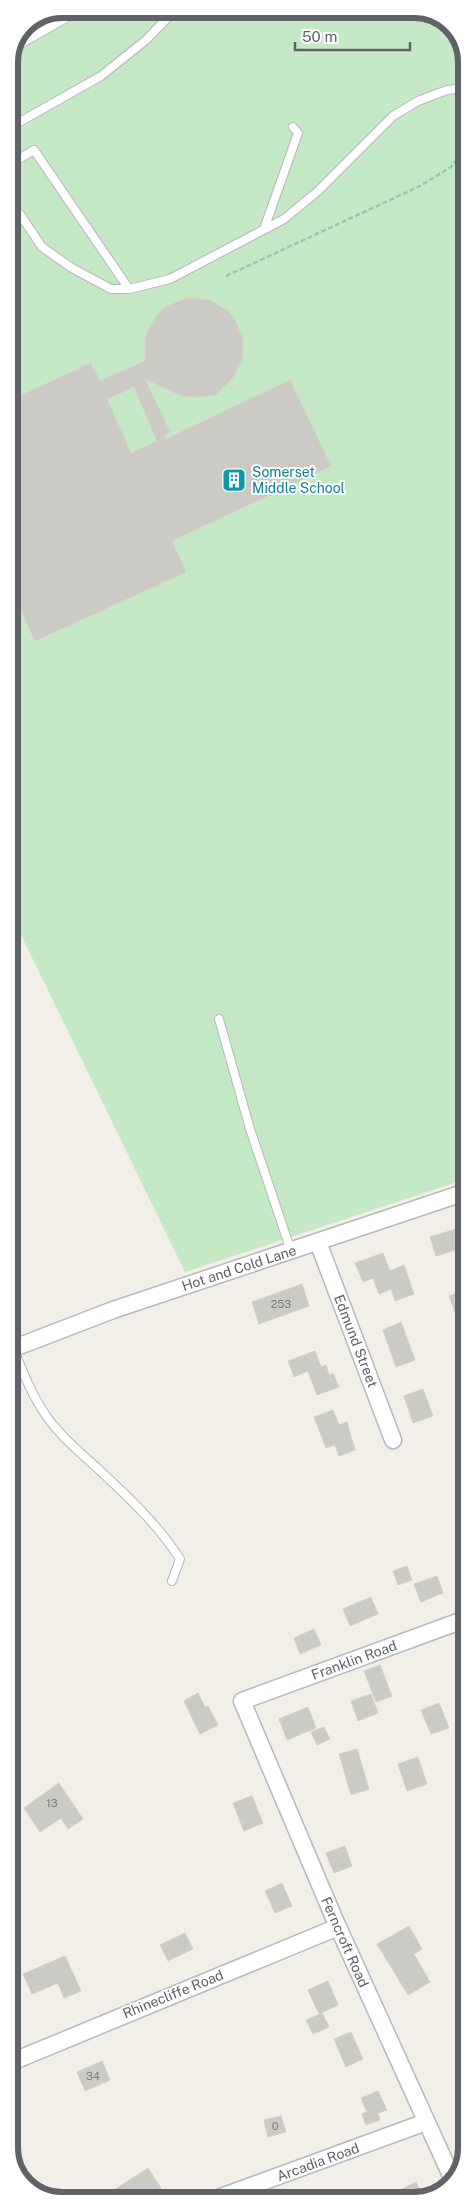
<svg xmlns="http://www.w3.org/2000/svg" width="475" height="2210" font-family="'Public Sans',sans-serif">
<rect width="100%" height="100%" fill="#f1efe8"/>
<path fill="#c5e8c5" d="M62,9H420L451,24L466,54V1179L185,1272L9,910V61L24,24Z"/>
<path fill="#cccac5" stroke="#d6d1c6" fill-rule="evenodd" d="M187,298L210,300L228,311L235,320L243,339L242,360L232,379L215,395L197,397L182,396L145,379L170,432L160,440L165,437L166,439L290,380L331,466L172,541L186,572L35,641L9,583V401L91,363L100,381L145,361V337L156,316L165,307ZM134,387L157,441L131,453L107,399Z
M456,1229L462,1248L436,1256L430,1237Z
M383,1253L390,1271L404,1265L414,1294L395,1301L391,1289L379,1294L373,1278L363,1282L355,1263Z
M302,1284L309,1306L259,1324L252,1302Z
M466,1290V1307L455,1312L449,1296Z
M401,1322L415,1360L396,1367L383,1330Z
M315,1351L321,1367L326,1365L329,1375L333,1373L339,1387L317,1395L308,1371L294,1377L288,1361Z
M423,1389L433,1416L413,1423L404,1396Z
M333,1410L339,1425L347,1422L355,1450L339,1456L335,1445L326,1448L314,1417Z
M407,1566L412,1580L398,1585L393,1571Z
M437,1576L443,1593L421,1602L414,1584Z
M371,1597L378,1614L350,1626L343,1609Z
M314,1629L321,1645L300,1654L294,1638Z
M380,1665L392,1696L376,1702L364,1671Z
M198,1693L205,1707L208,1706L218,1725L200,1734L184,1701Z
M371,1694L378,1713L358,1721L351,1701Z
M439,1703L449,1728L431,1734L421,1710Z
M308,1707L316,1728L287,1740L279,1719Z
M324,1727L330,1739L317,1745L311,1732Z
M357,1749L369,1789L351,1795L339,1754Z
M418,1757L427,1784L407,1791L398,1764Z
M59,1783L83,1819L68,1829L61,1818L40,1832L24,1808Z
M252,1796L263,1823L244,1831L233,1803Z
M345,1846L352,1866L334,1873L326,1853Z
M282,1883L292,1906L275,1913L265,1891Z
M409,1926L422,1949L414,1954L430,1982L408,1995L377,1944Z
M185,1933L193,1949L168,1961L160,1945Z
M65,1956L81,1991L64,1998L58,1983L32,1994L23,1974Z
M328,1981L338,2005L319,2014L308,1990Z
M322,2013L329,2027L313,2034L306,2020Z
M351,2032L363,2059L346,2067L334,2039Z
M102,2061L110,2080L85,2091L77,2072Z
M378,2091L387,2110L378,2113L380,2120L366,2125L362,2114L367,2112L361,2098Z
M281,2116L286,2132L268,2137L264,2120Z
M148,2168L161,2188L143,2199L139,2192L126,2201H121L114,2190Z
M416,2182L424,2199L403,2201L398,2191Z"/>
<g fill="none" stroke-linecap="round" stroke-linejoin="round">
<g stroke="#b5b8bc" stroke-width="10">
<path id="lane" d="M15,47L82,9
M9,128L101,76L146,40L176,9
M9,165L34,150L129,289H111L72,268L42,247L9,198
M264,229L298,133L293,127
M129,289L170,279L284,219L318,191L393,116L418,101L447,90L466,88
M219,1019L250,1129L291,1251
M13,1348C23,1372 32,1396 47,1417C60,1435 78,1451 95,1466C126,1495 157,1523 180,1559L172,1581"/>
</g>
<g stroke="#b5b8bc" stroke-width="19">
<path id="street" d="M318,1242L393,1440
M9,1350L113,1310L466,1192
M9,2063L338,1927
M454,2182L334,1918L242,1701L466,1619
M210,2201L426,2122"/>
</g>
<path stroke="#9cc7a9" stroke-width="2.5" stroke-dasharray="5 2.5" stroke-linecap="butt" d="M226,276L420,186L451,167L466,147"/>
<use href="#lane" stroke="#fff" stroke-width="8"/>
<use href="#street" stroke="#fff" stroke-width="16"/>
</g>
<defs>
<g id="building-square" transform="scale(1.25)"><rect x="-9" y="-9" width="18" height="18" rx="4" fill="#0f9aa8" stroke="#fff"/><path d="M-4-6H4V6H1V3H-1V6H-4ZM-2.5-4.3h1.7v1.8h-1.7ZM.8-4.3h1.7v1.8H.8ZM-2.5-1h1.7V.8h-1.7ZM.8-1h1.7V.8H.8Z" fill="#fff"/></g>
</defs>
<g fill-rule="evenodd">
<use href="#building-square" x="234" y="480"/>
</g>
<g text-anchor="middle" stroke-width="4" stroke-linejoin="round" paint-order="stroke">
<g font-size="11" fill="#7a7d7f">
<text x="281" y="1308">253</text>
<text x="52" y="1807">13</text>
<text x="93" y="2080">34</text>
<text x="275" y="2130">0</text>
</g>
<g font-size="14" fill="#0d838f" stroke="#fff" text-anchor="start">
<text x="252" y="477">Somerset<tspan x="252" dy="16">Middle School</tspan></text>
</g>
<g font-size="14" fill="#5f6368" stroke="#fff">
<text transform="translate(239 1268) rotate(-18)" y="5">Hot and Cold Lane</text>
<text transform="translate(356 1341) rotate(69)" y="5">Edmund Street</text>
<text transform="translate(354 1660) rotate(-20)" y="5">Franklin Road</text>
<text transform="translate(345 1942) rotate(66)" y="5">Ferncroft Road</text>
<text transform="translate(173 1994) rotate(-22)" y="5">Rhinecliffe Road</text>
<text transform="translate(318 2162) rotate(-20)" y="5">Arcadia Road</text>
</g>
</g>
<path d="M0 0H475V2210H0ZM62 18H414A44 44 0 0 1 458 62V2148A44 44 0 0 1 414 2192H62A44 44 0 0 1 18 2148V62A44 44 0 0 1 62 18Z" fill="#fff" fill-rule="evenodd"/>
<path fill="none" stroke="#5f6368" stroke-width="6" d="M62 18H414A44 44 0 0 1 458 62V2148A44 44 0 0 1 414 2192H62A44 44 0 0 1 18 2148V62A44 44 0 0 1 62 18Z"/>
<path d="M295 42v8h115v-8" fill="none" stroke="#5f6368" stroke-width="2.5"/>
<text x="302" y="42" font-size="15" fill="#5f6368" stroke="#ffffff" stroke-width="4" paint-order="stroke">50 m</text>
</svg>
